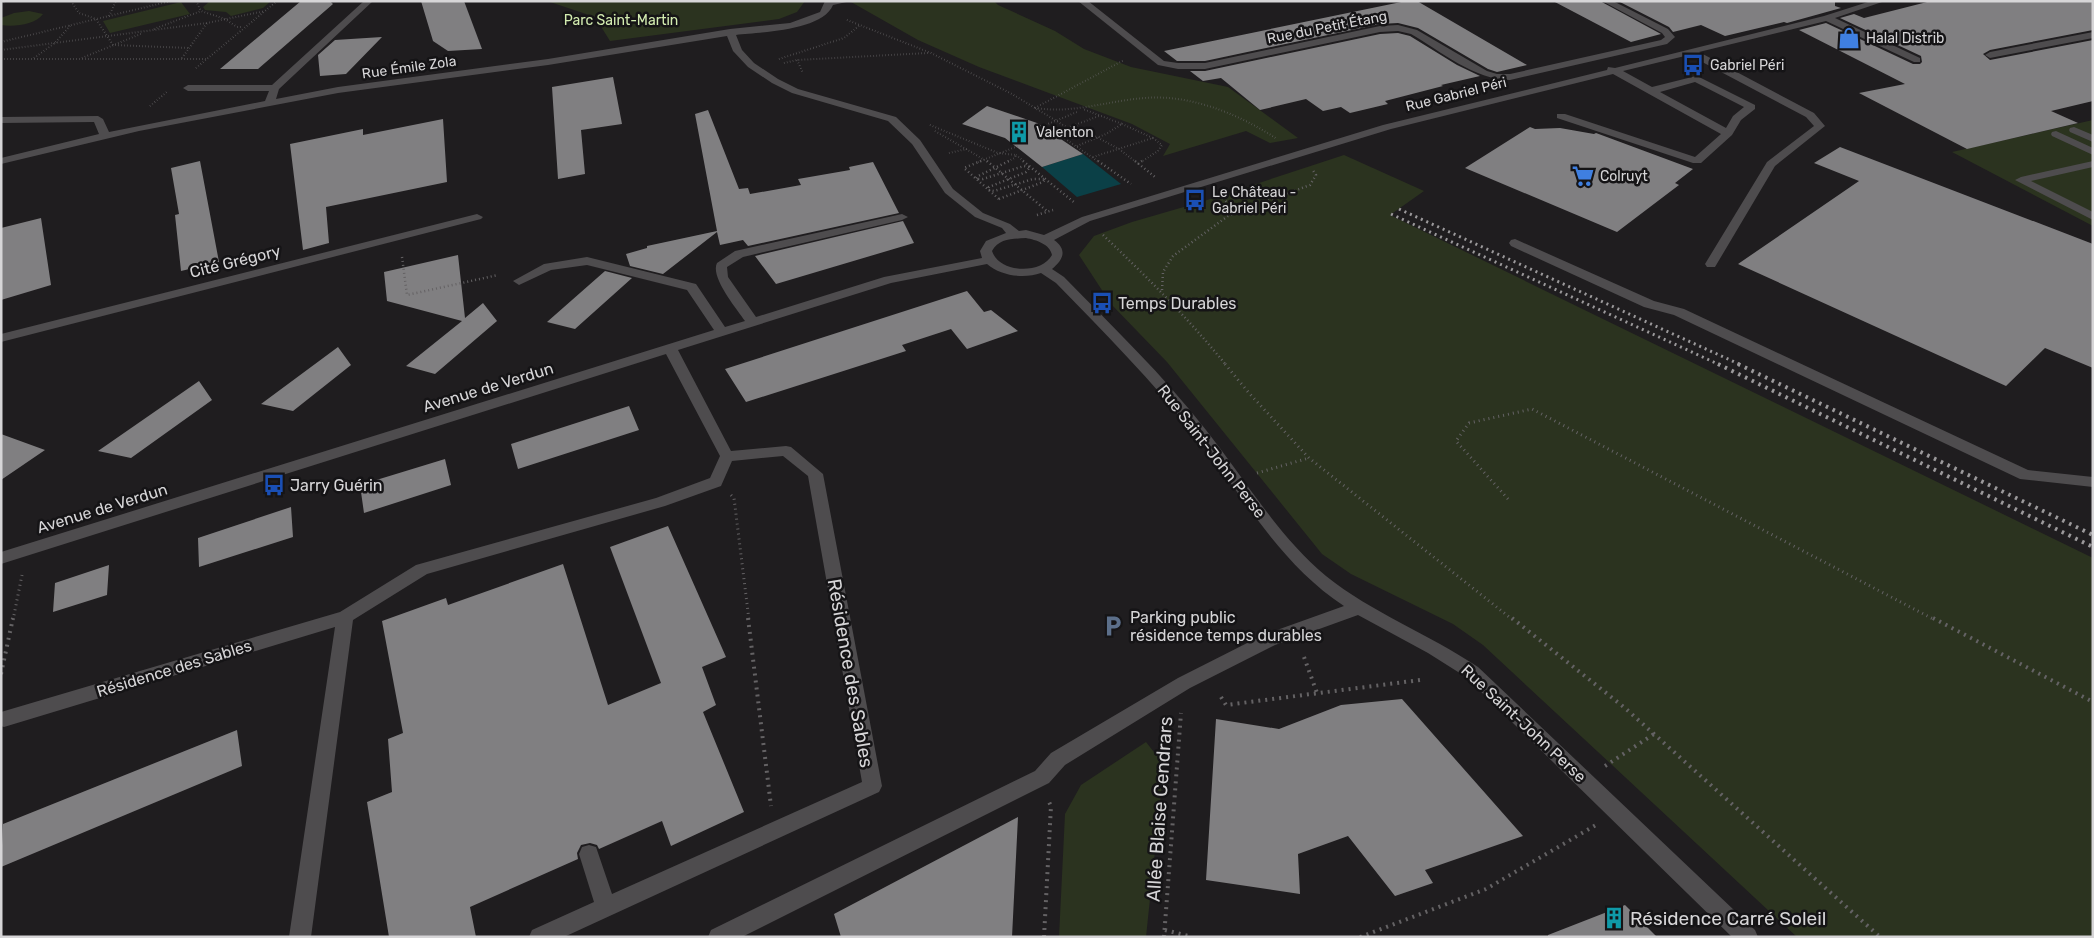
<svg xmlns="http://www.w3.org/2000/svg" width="2094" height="938" font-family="Rubik,sans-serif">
<rect width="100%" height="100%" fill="#1f1d1f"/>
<path fill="#2b331f" d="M210,1H271L263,8L231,16L226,12L205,10L203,7Z
M547,1H805L797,12L779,19L610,41L595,17Z
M861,1H994L998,5L1055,31L1084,49L1131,67L1228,87L1298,138L1270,143L1246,131L1163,156L1170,144L1132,124L979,67L918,40L851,2Z
M181,2L190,14L110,33L103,21Z
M29,11L43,14C35,25 14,27 1,25V18L14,13Z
M2093,120V226L1952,152Z
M1344,155L1424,191L1390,215L2093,558V937H1797L1483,645L1453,624L1351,574L1322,554L1167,362L1111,304L1079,255L1094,236L1132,222L1201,202Z
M1146,742L1164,765L1146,937H1059L1065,814L1081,785Z"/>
<path fill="#0b4047" d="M1083,154L1121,184L1077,197L1042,167Z"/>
<path fill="#807f81" d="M301,1H330L333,4L258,69H220Z
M421,1H464L482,49L448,51L433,41Z
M1406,1H1417L1527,65L1497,72L1488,69L1418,28L1398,23L1380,24L1205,61H1177L1164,51Z
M1553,1H1600L1661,34L1631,42Z
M1618,1H1835V6L1841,8L1787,23L1784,22L1725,36L1701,25L1673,32L1669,27Z
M1931,1H2093V30L1990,50L1983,54L1990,60L2093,40V101L2051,111L2078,123L1967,149L1859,93L1905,84L1799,30L1826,23L1913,64H1920L1922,62L1921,56L1840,18L1854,14L1864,18Z
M1398,33L1410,36L1457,65L1480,76L1441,85L1443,86L1385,101L1388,104L1350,113L1341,107L1323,111L1306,99L1260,110L1221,78L1203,81L1190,71H1205L1380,34Z
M382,37L346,74L320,76L318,55L335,40Z
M613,77L622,124L581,130L585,174L558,179L552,87Z
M987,106L1037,123L1083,154L1042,167L1005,138L962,124Z
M708,110L739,189L748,188L750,194L801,185L798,179L850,170L849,167L873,162L899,213L748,246L743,240L720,245L717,232L663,274L630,266L626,254L647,248V246L717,231L695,114Z
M443,119L447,182L326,207L329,243L303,250L290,144L363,129V135Z
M1530,127L1535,129L1560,128L1594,134L1596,133L1693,169L1675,183L1679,185L1617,232L1465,168Z
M1840,147L2093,244V368L2045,348L2006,386L1738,264L1859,181L1814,163Z
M200,161L219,262L181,271L175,215L179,214L171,168Z
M41,218L51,285L1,300V228Z
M903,221L914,243L776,284L755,256Z
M458,255L465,318L483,303L497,321L435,374L406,366L462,321L387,301L384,272Z
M605,271L632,278L575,329L547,322Z
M967,291L984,312L991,310L1018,331L967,349L951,329L902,345L906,351L746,402L725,369Z
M338,347L351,365L293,411L261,404Z
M199,381L212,400L131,458L98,451Z
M629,406L639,430L518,469L511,444Z
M1,434L45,450L1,480Z
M445,459L451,485L364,513L360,485Z
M291,507L293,537L199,567L198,538Z
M668,526L726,657L702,667L716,705L703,712L744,812L671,846L662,821L599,849L597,845L590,843L581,845L577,853L578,859L470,907L476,937H389L367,802L392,792L388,739L403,733L382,621L446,598L448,605L563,564L608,705L661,683L610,547Z
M109,565L107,595L53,612L55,583Z
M1402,699L1523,836L1425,870L1433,883L1395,896L1348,836L1298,854L1300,894L1206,880L1216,719L1279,729L1341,705Z
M237,730L242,766L1,867L3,824Z
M1018,817L1012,937H841L834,914Z
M1625,905L1657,937H1548V935Z"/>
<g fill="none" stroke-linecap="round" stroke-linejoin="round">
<path stroke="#646264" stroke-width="2" stroke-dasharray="0.5 2.5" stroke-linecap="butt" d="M71,1L79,13L96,19L113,45L189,48
M196,1L201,11L225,19L237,27H243
M1,4L6,1
M109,16L116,1
M847,20L931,53L1012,94L1068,128
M154,29L201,11
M1,42L171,1
M1,50L207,23L265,11
M34,58L55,43L70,26
M82,58L143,33
M182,58L207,23
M1,59H207
M779,59L844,38L860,25
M797,60L803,73
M784,63L797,60L928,53
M196,68L277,1
M150,106L168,91
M1035,108C1073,114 1107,101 1144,98C1190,94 1239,114 1277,139
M1035,108L1124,60
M1122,124L1153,138
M930,125L998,153L1016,155L1015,158L1006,162
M1074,125L1119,149L1136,162
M1043,126L1077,112
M935,131L988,162
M1055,132L1099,162
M1056,132L1099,116
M1077,146L1106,134L1122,124L1083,109
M949,153L967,149
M1016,155L1025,162
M1093,157L1153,138L1162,145L1158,151L1141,162
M978,162L1018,146"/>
<path stroke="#646264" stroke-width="2.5" stroke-dasharray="1 3" stroke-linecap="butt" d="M981,161L964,168L1000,200
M987,161L1047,211
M1023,161L1075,203
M1098,161L1131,184
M1135,161L1155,177
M1138,164L1142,161
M1223,198L1232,209L1228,215
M999,199L1043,182L1045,179H1033L994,191L988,190L989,187L1026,172L1030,167L1024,166L983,179H976L978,176L1009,161
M1037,215L1053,210
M1103,235C1148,278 1187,317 1226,365
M402,257L407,295L498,275
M1162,290L1163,272L1173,256L1228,216L1310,185L1316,175L1312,169"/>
<path stroke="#646264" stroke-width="3" stroke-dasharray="1 4" stroke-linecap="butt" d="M1225,364L1249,393L1309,458L1513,620
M1257,473L1309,458
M731,495L734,498L749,620
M1508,499L1456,441L1469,423L1532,409L1935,620
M13,620L22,575"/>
<path stroke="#646264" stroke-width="4" stroke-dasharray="2 5" stroke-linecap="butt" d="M748,618L771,806
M1512,618L1625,708L1880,937
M1933,618L2093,702
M1304,657L1317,693
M1,674L13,618
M1221,697L1226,705L1420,680
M1605,766L1654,734
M1165,930L1192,937
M1044,937L1051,806L1049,802
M1164,937L1181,713
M1360,937L1486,889L1596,825"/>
<path fill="#4e4c4e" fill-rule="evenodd" d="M364,1H373L279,89L276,99L338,87L548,59L730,29L790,23L820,12L825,1H851L833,5C822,31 761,32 736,35L742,50L754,63L778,79L798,89L896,117L920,140L953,189L983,213L1010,224L1019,231L1026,230L1044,235L1082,217L1383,125L1607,70L1608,67L1615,68L1824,16L1871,1H1885L1835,18L1920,58V62H1914L1826,21L1699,52L1814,113L1825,126L1775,166L1715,267H1707L1705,264L1767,162L1814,126L1806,117L1689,55L1623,71L1652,87L1696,76L1699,77L1755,105V109L1741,120L1732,135L1701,163H1693L1557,118V114H1565L1695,157L1721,134L1613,74L1391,129L1090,221L1054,240C1068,250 1063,260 1052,269L1064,277C1113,327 1163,375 1206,430C1245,479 1277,535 1326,576C1372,613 1429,634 1478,667L1755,930L1758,937H1732L1466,677L1428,653L1358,615L1275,645L1190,688L1065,765L1049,783L742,937H708L711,930L1035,771L1051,753L1178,678L1263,635L1344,606C1279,563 1243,496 1196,436C1153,382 1104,332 1056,283L1041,273C1024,279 1001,276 987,264L891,283L678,350L731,451L786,446L791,447L823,474L882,786L879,792L564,937H529L532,930L594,902L579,854L582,847L589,845L596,847L612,894L862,782L808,476L783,456L732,461L721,486L665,506L427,574L353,620L311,937H289L335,627L4,727L1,726V712L340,612L416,565L656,498L710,478L720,456L666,354L1,564V552L714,330L687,290L587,265L551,270L519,285L513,281L544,264L587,257L696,284L725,327L745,321C736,308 710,277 717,263L735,251L902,214L908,217L902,220L743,257L727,267L728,277L756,317L884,277L982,258L980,251L986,241L1006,233L1002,228L975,217L945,193L912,144L888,121L792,93L772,83L748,67L733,51L727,36L548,65L338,93L139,131L1,164V158L99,134L94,122L1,123V117L98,116L103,119L109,132L265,101L269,91H188L183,88L188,85H272ZM1695,82L1744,107L1733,116L1726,128L1660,92ZM1026,238C1036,240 1050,244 1052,255C1041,275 999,273 992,251C999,238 1013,239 1026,238Z
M1078,1H1088L1164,61L1178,63H1205L1380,26L1398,25L1417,30L1487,71L1497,74H1510L1661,40L1665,37L1662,33L1602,1H1613L1668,29L1675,37L1667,44L1510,80C1475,80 1440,51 1411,34L1398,31L1380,32L1205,69H1178L1158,65Z
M2093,32V38L1990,58L1985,55L1990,52Z
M2074,127L2093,135V142L2070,132L2069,130L2070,128Z
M2056,131L2093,148V155L2052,136L2051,134L2052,132Z
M2093,161V167L2031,181L2093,212V220L2015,180L2021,177Z
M477,214L483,217L481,219L1,342V334Z
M1515,239L1654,301L1684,309L2028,470L2093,477V487L2020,479L1674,315L1644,307L1511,246L1509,243L1511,240Z"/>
<path stroke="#9b999b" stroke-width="3" stroke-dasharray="2 4" stroke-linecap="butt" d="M1399,209L1741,365
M1391,214L1720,365"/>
<path stroke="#9b999b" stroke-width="4" stroke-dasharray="2.5 5" stroke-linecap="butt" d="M1718,364L2093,547
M1738,364L2093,535"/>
</g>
<defs>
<g id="shop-bare" transform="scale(1.725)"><path d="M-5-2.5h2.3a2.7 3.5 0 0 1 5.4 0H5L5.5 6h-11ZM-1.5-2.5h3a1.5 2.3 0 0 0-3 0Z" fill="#3f7fe0" stroke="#151416" stroke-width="2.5" paint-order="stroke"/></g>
<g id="bus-bare" transform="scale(1.725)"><path d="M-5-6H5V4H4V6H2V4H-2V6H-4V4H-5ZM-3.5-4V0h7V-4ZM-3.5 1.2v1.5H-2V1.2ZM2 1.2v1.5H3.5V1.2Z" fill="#1a4fb4" stroke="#151416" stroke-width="2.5" paint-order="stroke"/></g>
<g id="building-bare" transform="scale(1.725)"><path d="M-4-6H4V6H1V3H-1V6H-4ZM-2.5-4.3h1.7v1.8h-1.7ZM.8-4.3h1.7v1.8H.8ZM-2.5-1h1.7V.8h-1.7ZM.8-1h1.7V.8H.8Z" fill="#0f9aa8" stroke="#151416" stroke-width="2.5" paint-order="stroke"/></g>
<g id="supermarket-bare" transform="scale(1.725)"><path d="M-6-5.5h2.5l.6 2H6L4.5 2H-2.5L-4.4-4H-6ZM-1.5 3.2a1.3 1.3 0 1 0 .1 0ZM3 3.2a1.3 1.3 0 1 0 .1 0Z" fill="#3f7fe0" stroke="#151416" stroke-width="2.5" paint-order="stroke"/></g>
<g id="parking-bare" transform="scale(1.725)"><path d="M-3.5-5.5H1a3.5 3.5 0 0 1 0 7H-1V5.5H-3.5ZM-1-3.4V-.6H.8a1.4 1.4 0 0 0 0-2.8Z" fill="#5c6f8a" stroke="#151416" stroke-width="2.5" paint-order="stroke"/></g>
</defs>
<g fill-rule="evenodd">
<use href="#shop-bare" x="1849" y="38"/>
<use href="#bus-bare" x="1693" y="65"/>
<use href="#building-bare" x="1019" y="132"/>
<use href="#supermarket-bare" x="1583" y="176"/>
<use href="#bus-bare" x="1195" y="200"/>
<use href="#bus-bare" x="1102" y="303"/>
<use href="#bus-bare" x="274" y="485"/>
<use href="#parking-bare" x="1113" y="626"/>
<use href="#building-bare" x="1614" y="918"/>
</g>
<g text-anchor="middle" stroke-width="5" stroke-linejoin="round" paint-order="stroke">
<g font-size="14" fill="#d3ecb0" stroke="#151416">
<text x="621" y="25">Parc Saint-Martin</text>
</g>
<g font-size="14" fill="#d6d5d7" stroke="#151416">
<text transform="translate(1327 27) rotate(-11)" y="5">Rue du Petit Étang</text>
<text transform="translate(409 67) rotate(-8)" y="5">Rue Émile Zola</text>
<text transform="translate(1456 94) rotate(-14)" y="5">Rue Gabriel Péri</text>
</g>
<g font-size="14" fill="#d6d5d7" stroke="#151416" text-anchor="start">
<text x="1866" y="43">Halal Distrib</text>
<text x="1710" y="70">Gabriel Péri</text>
<text x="1036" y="137">Valenton</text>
<text x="1600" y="181">Colruyt</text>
<text x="1212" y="197">Le Château -<tspan x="1212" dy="16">Gabriel Péri</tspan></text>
</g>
<g font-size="16" fill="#d6d5d7" stroke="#151416">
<text transform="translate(235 261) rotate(-14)" y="6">Cité Grégory</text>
<text transform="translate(488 387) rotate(-17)" y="6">Avenue de Verdun</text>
<text transform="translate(1212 451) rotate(52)" y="6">Rue Saint-John Perse</text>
<text transform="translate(102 508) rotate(-17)" y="6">Avenue de Verdun</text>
<text transform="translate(174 668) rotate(-17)" y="6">Résidence des Sables</text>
<text transform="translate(1524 723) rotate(43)" y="6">Rue Saint-John Perse</text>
</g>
<g font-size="16" fill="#d6d5d7" stroke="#151416" text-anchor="start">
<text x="1118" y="309">Temps Durables</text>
<text x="290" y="491">Jarry Guérin</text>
<text x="1130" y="623">Parking public<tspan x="1130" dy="18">résidence temps durables</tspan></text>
</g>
<g font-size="19" fill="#d6d5d7" stroke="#151416">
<text transform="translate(851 673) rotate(80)" y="7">Résidence des Sables</text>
<text transform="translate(1159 809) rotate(-86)" y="7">Allée Blaise Cendrars</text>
</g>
<g font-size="19" fill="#d6d5d7" stroke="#151416" text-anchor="start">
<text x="1630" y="925">Résidence Carré Soleil</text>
</g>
</g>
<rect width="2094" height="938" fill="none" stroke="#d6d5d7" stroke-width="5"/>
</svg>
